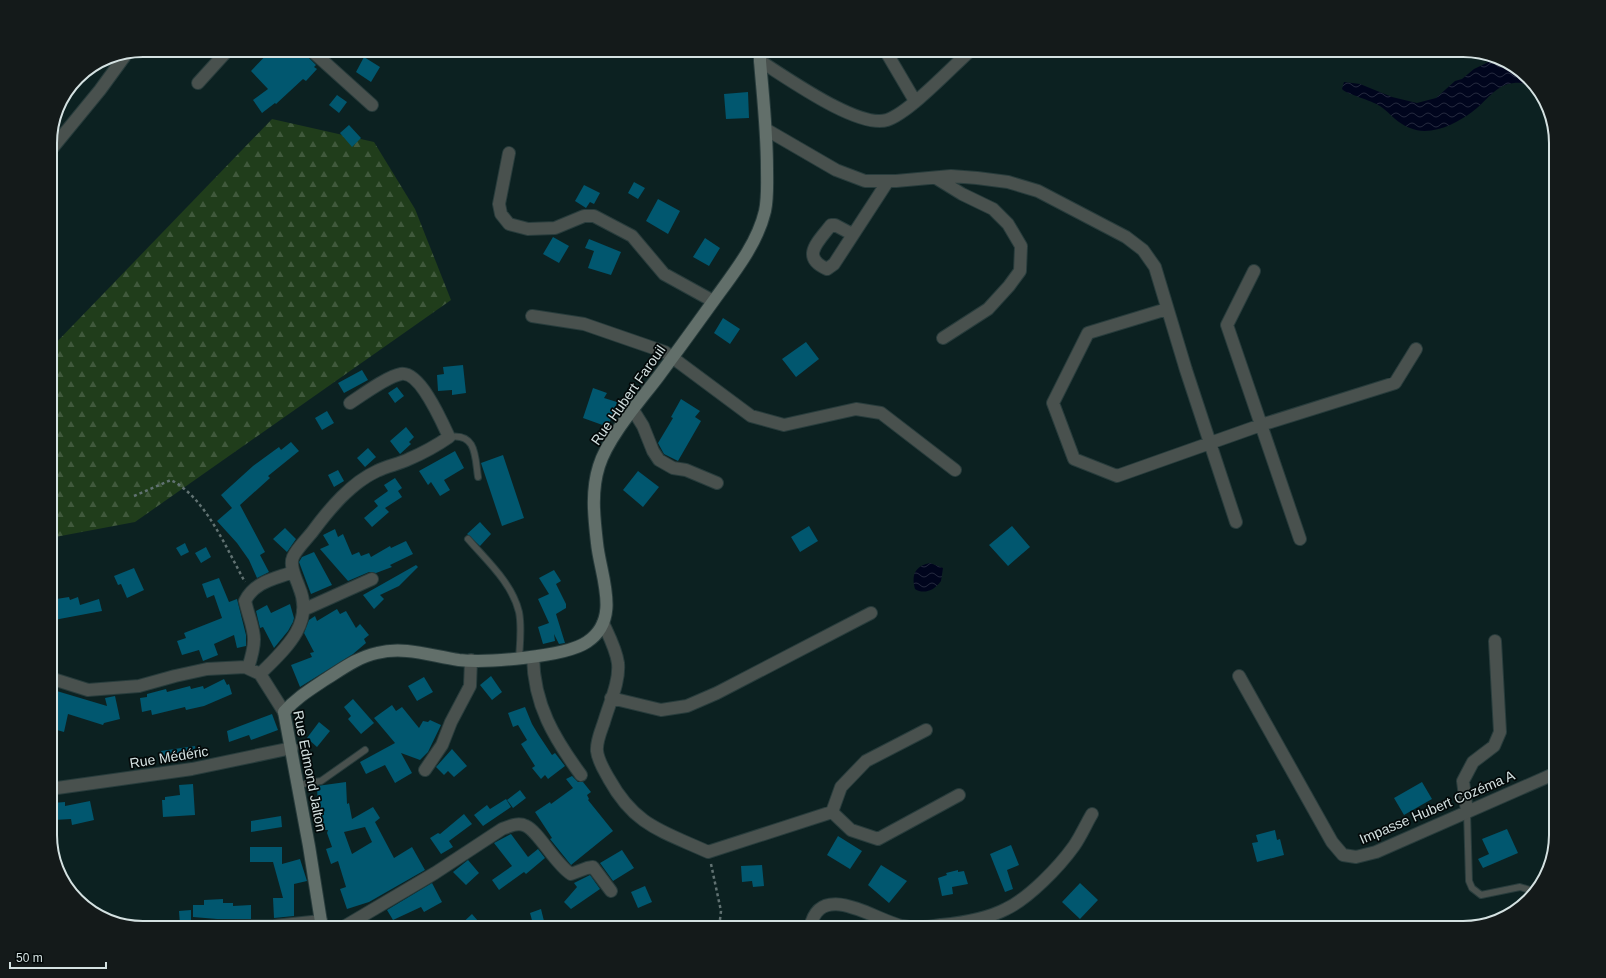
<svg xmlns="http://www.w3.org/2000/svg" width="1606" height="978" font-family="Arial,sans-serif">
<defs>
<pattern id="forest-firs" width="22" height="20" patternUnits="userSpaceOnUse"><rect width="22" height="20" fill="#203d1b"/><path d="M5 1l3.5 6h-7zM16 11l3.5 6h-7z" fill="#40593c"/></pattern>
<pattern id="water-waves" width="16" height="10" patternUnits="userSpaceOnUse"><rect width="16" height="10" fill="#00051d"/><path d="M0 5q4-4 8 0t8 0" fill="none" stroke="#24293e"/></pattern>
</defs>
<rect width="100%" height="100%" fill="#0c2121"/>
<path fill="url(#forest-firs)" d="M272,119L374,142L415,209L451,300L135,522L50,538V349Z"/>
<path fill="url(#water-waves)" d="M1495,59L1509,63L1535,88C1528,85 1522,82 1514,83C1496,84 1486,102 1472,112C1456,124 1430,137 1410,128C1398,124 1390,113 1380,106C1371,100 1346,94 1342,89L1344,82L1360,84L1392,97L1417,103L1436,98L1455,81L1462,79L1474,69Z
M930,563L943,568L941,581C935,590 924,595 915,589C911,575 915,566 930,563Z"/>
<path fill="#01576f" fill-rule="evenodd" d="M271,50H304L306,55L316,65L314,67L317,69L306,81L303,79L276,104L275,103L262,113L253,100L268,89L251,71Z
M364,57L380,67L371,82L356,72Z
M748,92L749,118L726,119L724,94Z
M337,95L347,102L339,113L329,105Z
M349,125L361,138L352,147L340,133Z
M634,182L645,188L638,199L628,193Z
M584,185L600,193L594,204L590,202L586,208L575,201Z
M658,199L680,211L668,234L646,221Z
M553,237L569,246L559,263L543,254Z
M705,238L720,248L709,266L693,257Z
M589,239L621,252L611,275L588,268L594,251L585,248Z
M723,318L740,329L730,344L714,333Z
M806,342L819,359L796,377L782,359Z
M463,365L466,393L452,395V390L438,391L437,375L444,374L443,367Z
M362,370L368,380L344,393L338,383Z
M397,387L404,396L395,403L388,393Z
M593,388L607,393L604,398L617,402L608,427L583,418Z
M681,399L700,411L695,417L701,421L678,461L664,454L658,443L673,418L671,417Z
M327,411L334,423L322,430L315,418Z
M406,427L414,437L409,442L411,444L400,454L390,441Z
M291,442L299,451L268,476L270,478L240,505L265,552L260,555L269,572L257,578L249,560L237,543L217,521L232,508L221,495L253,466L279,447L281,450Z
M368,448L376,457L365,467L357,458Z
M455,451L464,468L444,480L450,490L440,496L431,482L428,485L419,471Z
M503,455L524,518L502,526L481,463Z
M338,470L344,481L334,487L328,475Z
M638,471L659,487L643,507L623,490Z
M395,478L402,488L398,491L402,497L385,508L389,512L372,527L364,518L378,506L374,501L388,491L384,485Z
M480,522L491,534L480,546L467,534Z
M809,526L818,541L800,552L791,537Z
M1012,526L1030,547L1008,566L989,545Z
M285,528L296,539L287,552L273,539Z
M335,529L338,537L343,534L352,555L359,552L361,556L369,553L371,557L390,546L391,548L406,541L413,554L390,565L392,567L376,573L369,572L348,581L320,549L329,545L323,535Z
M185,543L189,552L181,556L176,548Z
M206,547L211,557L201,563L195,553Z
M314,552L332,585L311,594L299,562L302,557Z
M416,565L418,567L399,586L380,595L384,599L374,609L363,595Z
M134,568L144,590L127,598L121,584L118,585L114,576Z
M554,570L561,581L556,584L566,604V608L556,614L565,643L559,644L554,634L555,641L543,644L538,627L549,623L538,599L549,594L539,578Z
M219,578L229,602L237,599L246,635V646L237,648L234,635L214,644L218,655L203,661L199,650L182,655L177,641L186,638L184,633L222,618L214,595L207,598L202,584Z
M69,597L70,600L78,597L80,605L99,599L102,611L54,620L50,600Z
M290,604L294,618L293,622L288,631L274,648L263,627L260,628L256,611L267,605L271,613Z
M337,609L340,614L346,611L356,628L360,624L369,635L364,639L366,643L353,654L300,687L291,665L312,657L310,653L314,652L304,633L309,620L315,616L317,621Z
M491,676L502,692L492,700L480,685Z
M424,677L433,692L417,701L408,686Z
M224,679L227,685L229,684L232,694L204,706L186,710L185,707L152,715L151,710L142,712L140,698L147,697V694L166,689L167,692L190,686L191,689L203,686L204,689Z
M50,689L107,706L105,698L115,696L120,719L104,723L103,725L68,714L64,732L50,728Z
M353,699L374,723L361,734L348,719L351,716L344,707Z
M392,705L396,711L402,707L419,728L423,721L428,722L430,720L441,725L428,752L420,760L401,753L412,773L395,783L385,765L366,774L360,762L395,743L374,718Z
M525,707L532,724L538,734L552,755L555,753L565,766L548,779L545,775L541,779L532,768L535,766L521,744L527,740L518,725L513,727L508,713Z
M272,714L278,730L251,740L249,735L229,742L227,731Z
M319,722L330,731L317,747L307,738Z
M195,746L196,757L162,761L161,751Z
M452,749L467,766L454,777L448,771L444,775L436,767Z
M572,776L578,782H583L591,792L587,795L589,799L588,800L613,831L571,865L550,839L552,838L535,812L550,802L551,804L573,788L566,779Z
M346,782L347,804L349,803L352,819L373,807L380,818L375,822L394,858L412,847L425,870L369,902L347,909L340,889L346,887L338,861L331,864L326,849L332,847L327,833L328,830H322L318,808L317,786ZM365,827L372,842L352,854L344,832Z
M1422,782L1432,799L1404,815L1394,798Z
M193,784L195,815L163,817L162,800H165V797L180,795L179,785Z
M520,790L526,798L513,808L507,800Z
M506,799L511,807L483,826L474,815L487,805L490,809Z
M90,801L94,820L72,825L71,819L54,820L52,803L65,802V806Z
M464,814L472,824L449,841L453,847L441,854L430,838L438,833L440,834Z
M281,816L282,827L251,832V821Z
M1507,829L1518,853L1483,868L1478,859L1489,854L1482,839Z
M1275,830L1277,840L1280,839L1284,855L1257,862L1252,843L1258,842L1256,835Z
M511,834L528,857L538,849L545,858L526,874L524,872L499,890L492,880L512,866L494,843Z
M838,836L862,851L850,869L827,855Z
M1011,845L1019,865L1007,870L1013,889L1005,892L990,854Z
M250,847H282V864L300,859L307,881L294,884V916L274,918L273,898H283L273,862H250Z
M622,850L634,868L613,881L600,863Z
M468,860L479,873L466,885L453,872Z
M762,865L764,886L753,887L752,881L742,882L741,866Z
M881,865L907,881L889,903L868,885Z
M958,870V872L964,871L968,884L952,887L953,894L942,896L938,878L947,875L946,873Z
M590,875L600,889L571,909L564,902L577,887L574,883Z
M432,883L442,902L424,912L421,907L393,920L387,910Z
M1080,883L1098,900L1080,919L1062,902Z
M645,886L652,902L638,908L631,892Z
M223,899V903H233V906L251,905V919H217L193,917V905H204V900Z
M541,909L544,921L533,924L530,913Z
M191,910V924L180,925L179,911Z
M472,914L484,928H457Z"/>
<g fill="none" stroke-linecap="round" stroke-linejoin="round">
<g stroke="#283c3c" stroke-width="8">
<path id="lane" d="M449,437C477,432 475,458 478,477
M468,539C487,561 512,583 519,612C522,627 520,643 519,658
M298,785L321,781L365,750
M1467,812L1469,881L1472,888L1481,895L1520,887L1533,891"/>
</g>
<g stroke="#283c3c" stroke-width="14">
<path id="street" d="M311,50L372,105
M885,50L915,101
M760,61C786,77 858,129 887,120C909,113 951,68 971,50
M198,83L228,50
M767,130L836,170L865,181H896L951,176L977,178L1008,182L1038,191L1126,237L1143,250L1155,267L1186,370L1236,522
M50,151L100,90L127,53
M509,153L499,204L501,214L509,224L528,229L555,228L584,216H594L632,236L664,274L713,301
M936,178L962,194L993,209L1008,224L1021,246L1020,271L1009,286L988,309L943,338
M852,234L835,225H831C818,242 800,257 827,269L834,264L888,181
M1254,271L1227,325L1300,539
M1167,309L1088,333L1053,403L1074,459L1117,476L1261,425L1395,383L1416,349
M532,316L584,324L665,352L751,416L784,425L856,409L881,413L955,470
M633,410L643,426L653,451L659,460L673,468L686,470L717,483
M303,610L372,579
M603,623C609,636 616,649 618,663C620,682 609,704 604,722C601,731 596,742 597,751C598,761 604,770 609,779C635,826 662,831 708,852L832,812
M533,657C534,705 554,738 581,775
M248,668C259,634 253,633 245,601C254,582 274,579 293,572
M260,674C284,650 315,624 299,587C296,578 289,566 293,557C297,548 307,539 313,531C330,508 351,483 377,471C387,466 399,464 409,459C423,453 436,446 449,437C442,422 420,371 401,374C388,376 362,395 350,403
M1239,676L1332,842L1343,855L1356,857L1376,852L1556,773
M50,678L88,690L139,686L175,676L207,669L245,667L260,674L284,712
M611,698L661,710L687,706L717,693L871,613
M926,730L866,761L841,787L832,812L851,830L878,839L959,795
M425,770L442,745L451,722L470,686L471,660
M50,789L192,769L292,748
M1467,812L1463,781L1473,762L1494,746L1500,732L1495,641
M201,927L274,926L321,921
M342,928L435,873L502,829C510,826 518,822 526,826C538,831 556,865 571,874L587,868L593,867L611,891
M810,928C820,879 874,920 902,926C913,928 930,927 941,925C962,923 987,919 1006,909C1029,898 1059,867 1074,846C1081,836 1086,824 1092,814"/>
</g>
<g stroke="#283c3c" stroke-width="14">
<path id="secondary" d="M322,928L309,846L284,712C296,698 311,689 326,679C342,669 358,657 377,653C405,646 431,656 459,660C486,663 565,657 587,642C622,619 600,575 597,543C594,517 591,491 599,466C608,437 639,402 658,377C676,353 694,328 712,303C732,275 757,245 765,211C768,197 767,182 767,168C767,132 763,97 760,61V50"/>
</g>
<path stroke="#617272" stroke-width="2.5" stroke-dasharray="3 3" stroke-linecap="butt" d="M134,496L171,480C206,498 226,548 245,582
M711,864L721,911L719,928"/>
<use href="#lane" stroke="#49514e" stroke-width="6"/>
<use href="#street" stroke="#49514e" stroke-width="12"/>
<use href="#secondary" stroke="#626f6a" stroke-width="12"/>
</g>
<g text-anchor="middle" stroke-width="3.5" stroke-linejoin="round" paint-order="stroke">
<g font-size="14" fill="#d4e1e1" stroke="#030909">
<text transform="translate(628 395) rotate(-55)" y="5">Rue Hubert Farouil</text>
<text transform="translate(169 757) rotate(-9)" y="5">Rue Médéric</text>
<text transform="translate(310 771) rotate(79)" y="5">Rue Edmond Jalton</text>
<text transform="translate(1437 807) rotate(-23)" y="5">Impasse Hubert Cozéma A</text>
</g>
</g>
<path d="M0 0H1606V978H0ZM143 57H1463A86 86 0 0 1 1549 143V835A86 86 0 0 1 1463 921H143A86 86 0 0 1 57 835V143A86 86 0 0 1 143 57Z" fill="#141a1a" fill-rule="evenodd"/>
<path fill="none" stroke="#d4e1e1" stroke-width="2" d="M143 57H1463A86 86 0 0 1 1549 143V835A86 86 0 0 1 1463 921H143A86 86 0 0 1 57 835V143A86 86 0 0 1 143 57Z"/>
<path d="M10 962v6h96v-6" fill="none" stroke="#d4e1e1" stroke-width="2"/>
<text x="16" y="962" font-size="12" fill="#d4e1e1" stroke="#030909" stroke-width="3" paint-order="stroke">50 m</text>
</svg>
